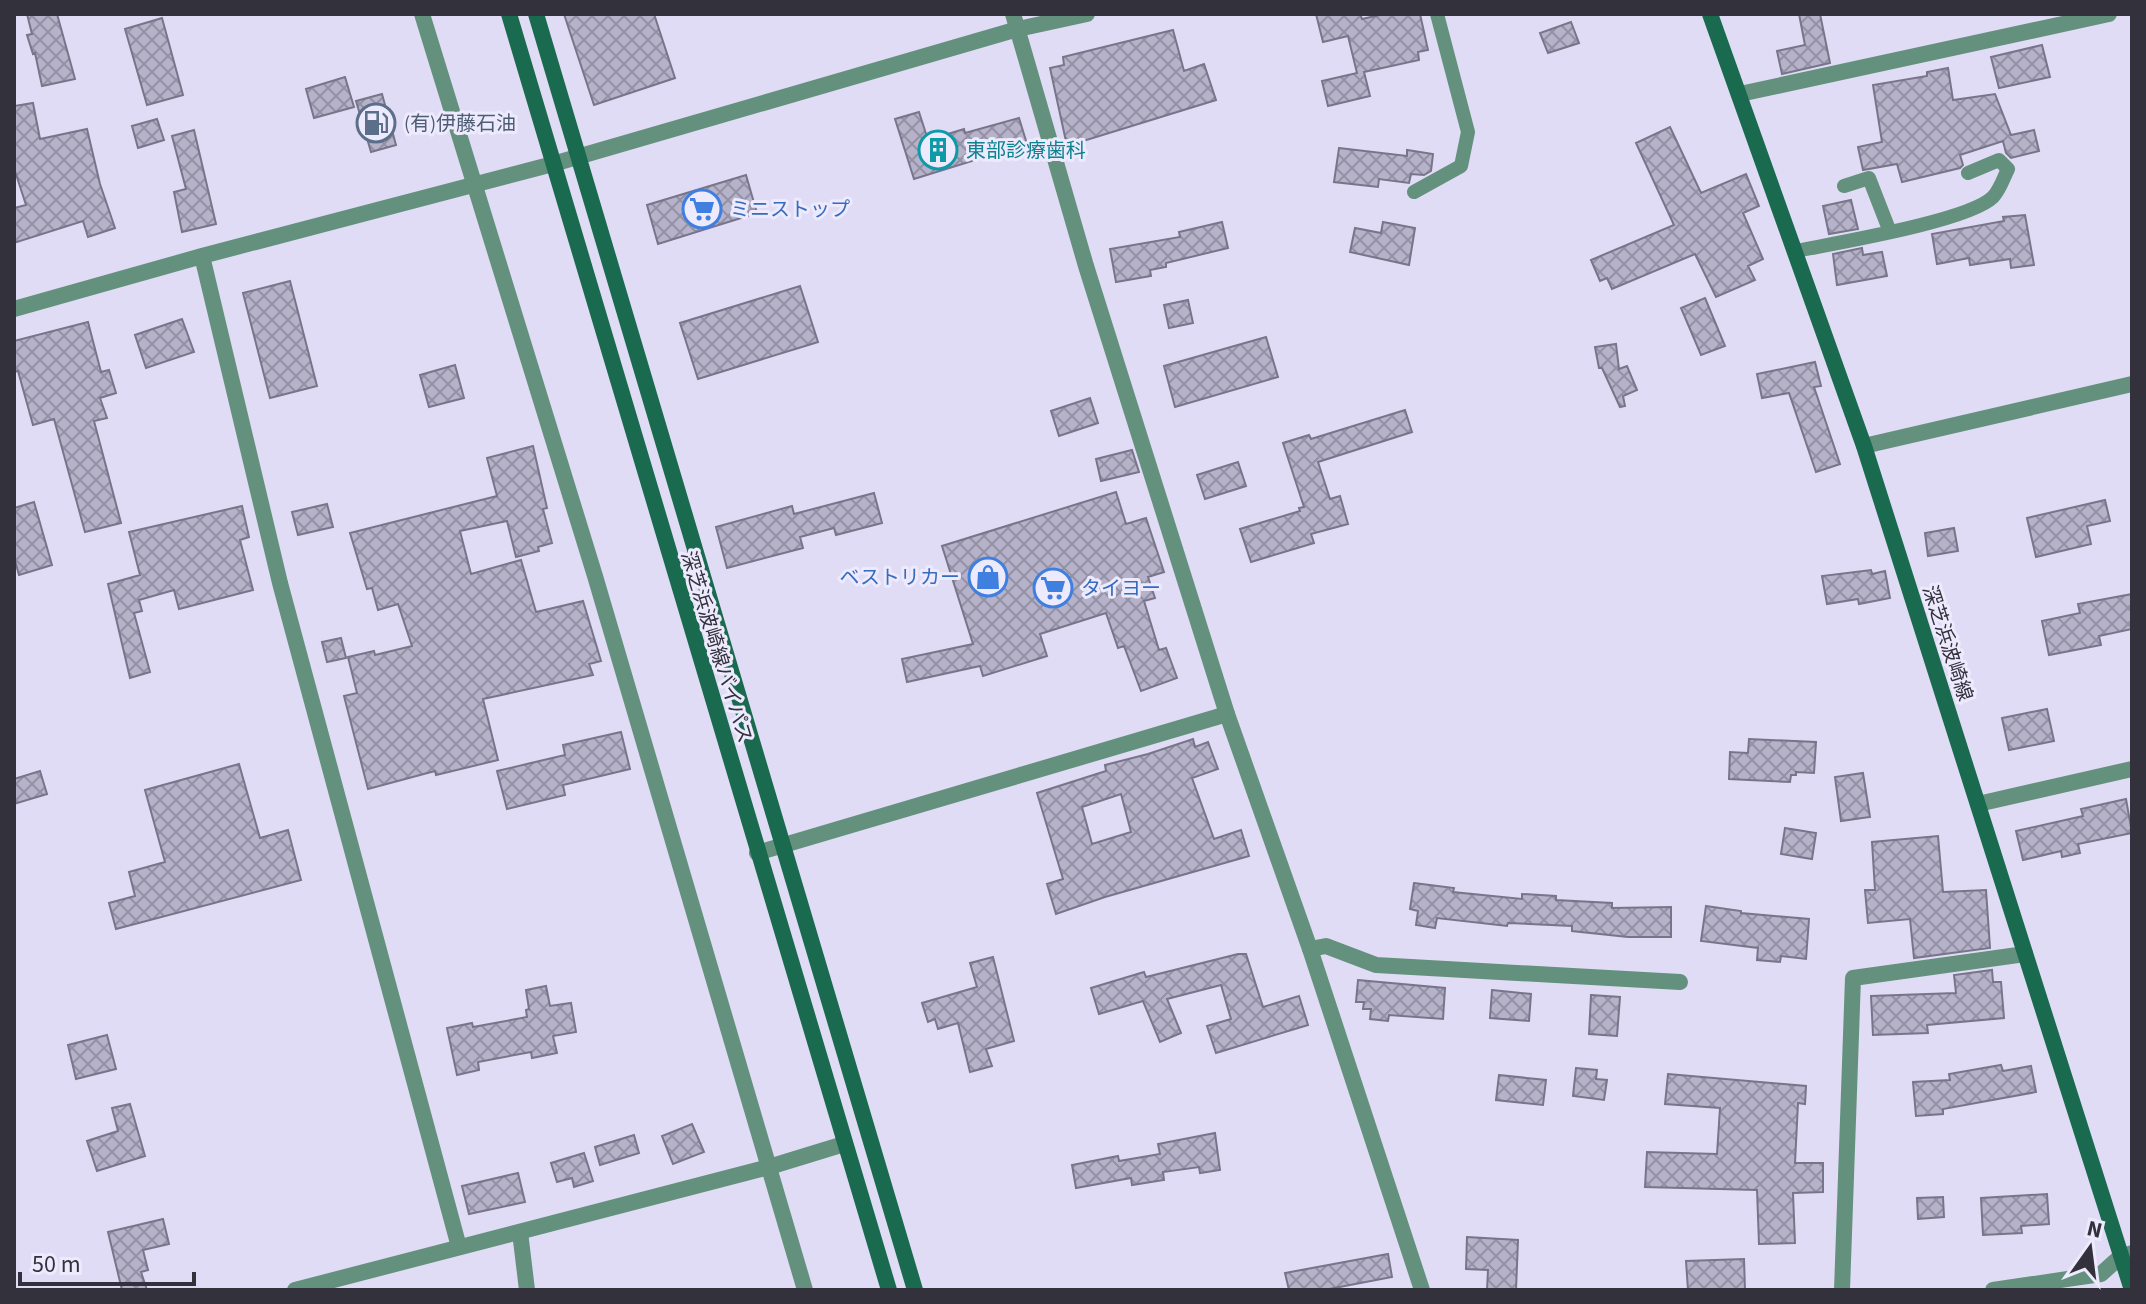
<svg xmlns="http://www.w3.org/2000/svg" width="2146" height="1304" font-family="'Source Sans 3','Noto Sans JP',sans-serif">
<defs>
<pattern id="building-cross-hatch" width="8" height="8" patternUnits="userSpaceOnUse" patternTransform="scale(2)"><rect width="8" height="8" fill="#b5b2ca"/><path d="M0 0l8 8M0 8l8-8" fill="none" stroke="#9491a5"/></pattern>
</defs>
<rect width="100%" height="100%" fill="#e0dcf5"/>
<path fill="url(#building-cross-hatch)" stroke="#78758b" stroke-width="2" fill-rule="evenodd" d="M27,14H57L75,79L42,86L35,53L33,54L27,35L32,34Z
M564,14H654L675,78L594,105Z
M1316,14H1360L1362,19L1384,14H1420L1428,50L1418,52L1419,60L1364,72L1370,96L1328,106L1322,81L1357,73L1348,36L1323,42Z
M1799,14H1820L1830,63L1782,74L1777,51L1805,45Z
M162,18L183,95L147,105L125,29Z
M1571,22L1579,43L1548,53L1540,33Z
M1173,30L1184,71L1204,64L1216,100L1067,146L1050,68L1064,65L1063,57Z
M2042,45L2050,77L1999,88L1991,57Z
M1948,68L1953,100L1995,94L2011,135L2034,130L2039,151L2011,158L2006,153L2003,141L1960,155L1963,165L1960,168L1902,182L1897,164L1863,170L1858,147L1882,142L1873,85L1927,76V72Z
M345,77L354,107L314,118L306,89Z
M382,94L396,145L371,152L356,101Z
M33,103L40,139L87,129L100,184L115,228L88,237L83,221L14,243V208L26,205L14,168V106Z
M919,112L928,140L964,129L965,133L1019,118L1027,144L914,179L895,119Z
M157,119L164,140L138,148L132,126Z
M1670,127L1701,193L1746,174L1759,206L1743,213L1763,259L1748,266L1755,280L1716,297L1695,254L1612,289L1607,278L1600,281L1591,260L1674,225L1636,143Z
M194,130L216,224L182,232L174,192L186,189L172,136Z
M1339,148L1407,156V150L1433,154L1431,171L1424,175L1411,174L1409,183L1379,179L1378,187L1334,182Z
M746,175L757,213L658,244L647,205Z
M1851,200L1858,229L1829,234L1823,206Z
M2025,215L2034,265L2011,268L2010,259L1970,265L1969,258L1937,264L1932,234L2004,221L2003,217Z
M1222,222L1228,248L1166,263V267L1150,270L1151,276L1116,282L1110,249L1180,237L1179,232Z
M1383,222L1415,228L1409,265L1350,252L1355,228L1381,233Z
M1862,248L1863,255L1882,252L1887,276L1837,285L1833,254Z
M290,281L317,386L270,398L243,293Z
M800,286L818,342L698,379L680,323Z
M1705,298L1725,346L1701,355L1681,308Z
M1188,300L1193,323L1169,328L1164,305Z
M182,319L194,352L146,368L135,335Z
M88,322L101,372L109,370L116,393L100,398L107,418L94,421L121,523L85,532L54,419L33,425L18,371L14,372V341Z
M1266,337L1278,377L1175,407L1164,366Z
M1616,344L1619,369L1627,366L1637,390L1623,396L1625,406L1620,407L1602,368H1599L1595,347Z
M1815,362L1821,386L1814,387L1840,464L1816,472L1789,393L1762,398L1757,374Z
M455,365L464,398L429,407L420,375Z
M1090,398L1098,423L1059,436L1051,411Z
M1405,410L1412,432L1318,462L1330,499L1340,496L1348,524L1311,534L1314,543L1251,562L1240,529L1300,511L1299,508L1304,507L1283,443L1309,435L1311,439Z
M533,446L547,508L543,509L552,543L538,547L539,551L516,557L507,521L460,531L471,574L521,560L536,612L583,601L601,661L589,664L593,675L483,699L498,760L436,775L435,771L368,789L344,696L357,693L348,657L374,651L375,655L412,646L398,604L378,610L372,588L367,589L350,533L497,496L487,458Z
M1132,450L1139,472L1101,481L1096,459Z
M1238,462L1246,486L1205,499L1197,475Z
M1116,492L1126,524L1146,518L1164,572L1148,577L1155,598L1144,601L1159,650L1166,648L1177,678L1141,691L1124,646L1118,648L1106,613L1040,634L1047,656L983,676L980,666L907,682L902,659L973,644L942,546Z
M874,493L882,523L836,535L834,528L800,537L803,548L727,568L716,527L792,506L794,514Z
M2105,500L2110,521L2087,526L2091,544L2036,557L2027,518Z
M34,502L52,565L19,575L14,557V508Z
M327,504L333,527L298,535L292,512Z
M242,506L249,537L240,540L253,590L179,609L174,590L139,600L142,611L134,613L150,672L130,678L108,584L140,575L129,532Z
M1954,528L1958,551L1928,556L1925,533Z
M1871,570L1872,574L1885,571L1890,598L1859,604L1858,599L1827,604L1822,576Z
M2132,594V629L2099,636L2101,645L2049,655L2042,621L2080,613L2078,604Z
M341,638L346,658L327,662L322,642Z
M2047,709L2054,741L2009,750L2002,718Z
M621,732L630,769L563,785L565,795L507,809L497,771L565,755L563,745Z
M1193,739L1195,747L1208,742L1218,769L1192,778L1214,839L1241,830L1249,856L1105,897L1056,914L1047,884L1063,879L1037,793L1106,771L1105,765L1148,754ZM1121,794L1131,832L1092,844L1082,807Z
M1749,739L1816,742L1814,773L1796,772V775H1791L1790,782L1729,779L1730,752L1748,753Z
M239,764L260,838L288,830L301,880L116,929L109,903L135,896L129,872L165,862L145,790Z
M40,771L47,794L14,804V779Z
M1863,773L1870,817L1841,821L1835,777Z
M2126,799L2132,833L2078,844L2080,853L2062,857L2061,851L2023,860L2016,831L2083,816L2081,809Z
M1785,828L1816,833L1812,859L1781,854Z
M1938,836L1943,892L1986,890L1990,948L1914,958L1910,919L1868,923L1865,890H1875L1872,842Z
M1414,883L1454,888L1453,892L1522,899V894L1556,896V900L1612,903V908L1671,907V937H1628L1572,931V926L1508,923L1507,926L1437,918L1435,928L1416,925L1418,911L1410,909Z
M1706,906L1741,911V913L1809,919L1806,959L1781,956L1780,962L1757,960L1758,948L1701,941Z
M1238,954H1246L1263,1007L1299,996L1308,1025L1216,1053L1207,1026L1231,1019L1221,985L1167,999L1181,1033L1160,1042L1143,1001L1099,1014L1091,988L1144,972L1146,977Z
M993,957L1014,1041L986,1049L992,1066L970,1072L958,1023L938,1029L935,1019L928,1022L922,1003L977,987L970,963Z
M1992,970L1993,982H2001L2004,1018L1927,1025L1928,1033L1873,1035L1871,996L1956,993L1954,975Z
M1358,980L1445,988L1443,1019L1389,1015L1388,1021L1370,1019L1371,1009H1363L1364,1002H1356Z
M546,986L550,1006L571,1003L576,1032L553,1036L557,1053L532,1058L531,1052L478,1062L479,1070L457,1075L447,1028L472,1023L473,1027L527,1017L526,1010L529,1009L526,990Z
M1492,990L1531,994L1529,1021L1490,1018Z
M1591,995L1620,997L1617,1036L1589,1034Z
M107,1035L116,1069L76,1079L68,1045Z
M2001,1065L2003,1071L2031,1066L2036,1092L1943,1109V1114L1916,1116L1913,1082L1950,1080L1949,1074Z
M1576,1068L1597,1070L1596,1079L1607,1080L1604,1100L1573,1096Z
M1668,1074L1806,1086L1805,1104L1798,1103L1795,1163H1823V1192L1793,1193L1795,1243L1759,1244L1757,1190L1645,1187L1647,1152L1717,1154L1720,1108L1665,1104Z
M1499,1075L1546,1080L1543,1105L1496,1100Z
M130,1104L145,1156L97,1171L87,1141L118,1131L112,1108Z
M692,1124L704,1152L673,1164L662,1136Z
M1215,1133L1220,1170L1200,1173L1199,1167L1163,1172L1164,1180L1132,1185L1131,1178L1076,1188L1072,1165L1118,1156L1119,1161L1160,1154L1158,1144Z
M634,1135L639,1153L600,1165L595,1147Z
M584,1153L593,1181L574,1187L572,1178L557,1182L551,1163Z
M518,1173L525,1202L469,1214L462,1186Z
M2047,1194L2049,1224L2021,1226L2022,1233L1983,1235L1981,1198Z
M1943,1197L1944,1217L1918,1219L1917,1198Z
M163,1219L169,1244L143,1250L148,1270L141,1272L147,1290H122L108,1232Z
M1467,1237L1518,1240L1516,1290H1487L1488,1270L1466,1269Z
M1388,1254L1392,1277L1324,1290H1289L1285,1273Z
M1744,1259L1745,1290H1688L1686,1261Z"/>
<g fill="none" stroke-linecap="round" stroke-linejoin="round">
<path stroke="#64917d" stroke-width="14" d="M1844,186L1869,178L1890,232
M1414,192L1461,166L1468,132L1437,14
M1796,251C1835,243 1969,221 1993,197C2000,190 2004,177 2008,169L1999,160L1968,173"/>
<path stroke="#64917d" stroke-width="16" d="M422,14L595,576L805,1290
M1740,94L2109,14
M1864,446L2132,384
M1978,804L2132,769
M757,853L1227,714
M1310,949L1326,946L1376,965L1680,982
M520,1232L527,1290
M1842,1290L1853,978L2025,954
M1993,1290L2101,1274L2120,1257L2132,1253"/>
<path stroke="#64917d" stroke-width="16" d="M1013,14L1086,266L1227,714L1310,949L1422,1290
M202,256L280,583L459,1247
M14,309L202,256L553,164L1018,29L1087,14
M295,1290L769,1167L844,1144"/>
<path stroke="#1a6a4f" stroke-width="16" d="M509,14L889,1290
M536,14L915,1290
M1710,14L1864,446L2132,1290"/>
</g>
<defs>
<g id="fuel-ring" transform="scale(2)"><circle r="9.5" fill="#edeafe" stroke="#5c6f8a" stroke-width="1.5"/><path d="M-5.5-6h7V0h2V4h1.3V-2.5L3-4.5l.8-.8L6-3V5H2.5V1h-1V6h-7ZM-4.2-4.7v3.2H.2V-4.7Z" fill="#5c6f8a"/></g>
<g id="building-ring" transform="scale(2)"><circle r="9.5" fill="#edeafe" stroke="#0f9aa8" stroke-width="1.5"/><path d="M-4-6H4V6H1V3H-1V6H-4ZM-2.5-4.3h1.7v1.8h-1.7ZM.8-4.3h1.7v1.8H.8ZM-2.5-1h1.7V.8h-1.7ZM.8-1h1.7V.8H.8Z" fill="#0f9aa8"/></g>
<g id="supermarket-ring" transform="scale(2)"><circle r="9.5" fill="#edeafe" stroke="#3f7fe0" stroke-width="1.5"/><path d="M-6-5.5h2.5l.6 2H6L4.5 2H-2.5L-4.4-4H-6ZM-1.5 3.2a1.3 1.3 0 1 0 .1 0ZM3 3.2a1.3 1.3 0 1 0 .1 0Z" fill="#3f7fe0"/></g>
<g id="shop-ring" transform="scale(2)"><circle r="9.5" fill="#edeafe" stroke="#3f7fe0" stroke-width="1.5"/><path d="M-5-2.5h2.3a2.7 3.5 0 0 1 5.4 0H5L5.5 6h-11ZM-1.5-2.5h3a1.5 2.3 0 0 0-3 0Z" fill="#3f7fe0"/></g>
</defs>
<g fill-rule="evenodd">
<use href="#fuel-ring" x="376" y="123"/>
<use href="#building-ring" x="938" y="150"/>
<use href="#supermarket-ring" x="702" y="209"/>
<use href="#shop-ring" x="988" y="577"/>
<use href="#supermarket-ring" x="1053" y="588"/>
</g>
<g text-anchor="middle" stroke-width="6" stroke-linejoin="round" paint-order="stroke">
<g font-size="20" fill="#4e5e75" stroke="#edeafe" text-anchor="start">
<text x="404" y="130">(有)伊藤石油</text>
</g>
<g font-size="20" fill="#0d838f" stroke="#edeafe" text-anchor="start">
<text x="966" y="157">東部診療歯科</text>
</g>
<g font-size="20" fill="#366cbe" stroke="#edeafe" text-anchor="start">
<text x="730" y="216">ミニストップ</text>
<text x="960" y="584" text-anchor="end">ベストリカー</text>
<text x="1081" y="595">タイヨー</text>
</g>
<g font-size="20" fill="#33313b" stroke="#edeafe">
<text transform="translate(1948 643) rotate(72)" y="7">深芝浜波崎線</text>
<text transform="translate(717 647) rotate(73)" y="7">深芝浜波崎線バイパス</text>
</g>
</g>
<rect width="2146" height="1304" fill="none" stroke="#33313b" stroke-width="32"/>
<g transform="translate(2090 1248) rotate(14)" stroke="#edeafe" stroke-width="6" paint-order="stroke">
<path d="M0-6L14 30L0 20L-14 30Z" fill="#33313b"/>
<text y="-12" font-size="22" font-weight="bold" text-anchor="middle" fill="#33313b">N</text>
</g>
<path d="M20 1272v12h174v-12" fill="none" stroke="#33313b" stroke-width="4"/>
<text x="32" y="1272" font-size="24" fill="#33313b" stroke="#edeafe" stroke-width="6" paint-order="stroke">50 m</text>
</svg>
